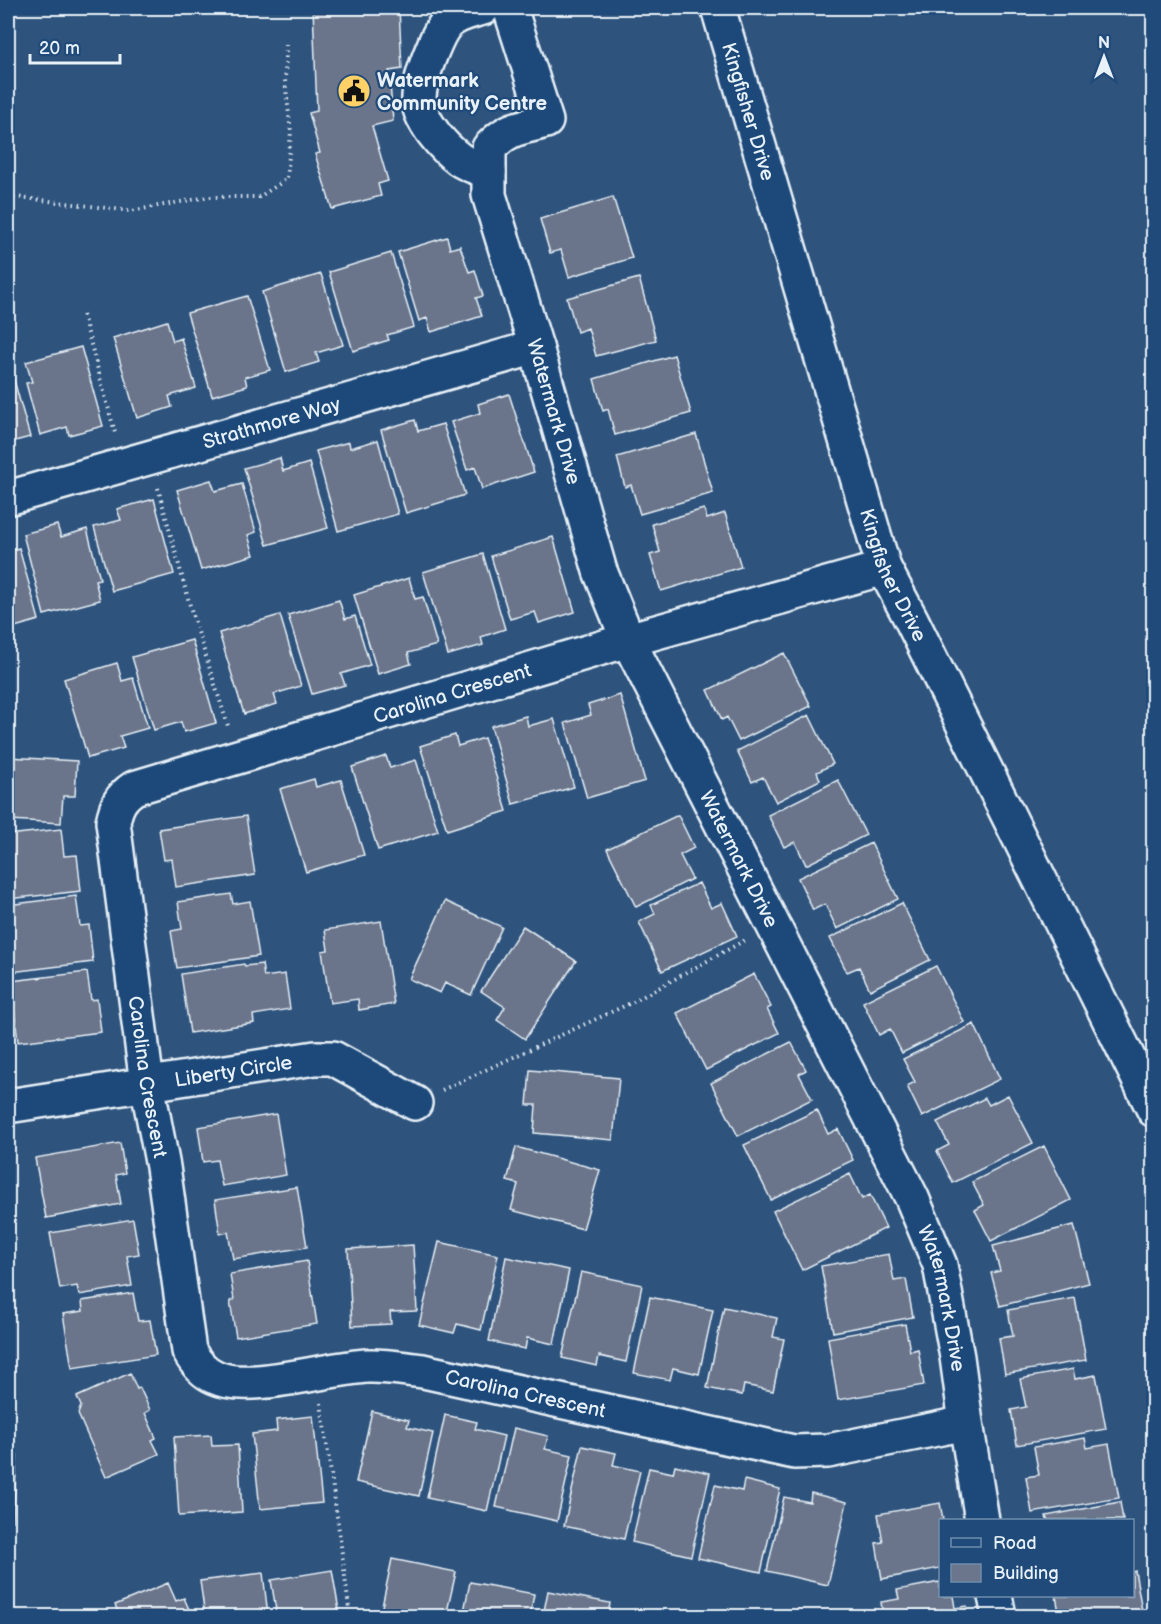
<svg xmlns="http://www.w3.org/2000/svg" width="1161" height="1624" font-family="'Balsamiq Sans',sans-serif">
<rect width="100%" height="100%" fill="#2e537d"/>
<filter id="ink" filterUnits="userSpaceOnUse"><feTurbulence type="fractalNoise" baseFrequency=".0167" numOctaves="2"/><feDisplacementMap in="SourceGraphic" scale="12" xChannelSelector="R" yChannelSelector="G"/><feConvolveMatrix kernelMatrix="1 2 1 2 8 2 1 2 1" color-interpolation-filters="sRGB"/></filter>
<g filter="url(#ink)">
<path fill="#6b758b" stroke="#e8f1f8" stroke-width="1.5" d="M313,8H399L402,69L389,71L393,121L372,126L388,181L378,184L381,196L332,209L315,154L320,153L309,113L317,111Z
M613,197L632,258L569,277L561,250L550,253L540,219Z
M447,237L450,249L460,246L469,272L475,270L483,296L476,298L482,316L431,332L427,318L419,321L398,252Z
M391,253L414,327L387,335L389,340L353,351L329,272Z
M321,274L343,345L316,353L319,362L286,372L262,292Z
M639,278L656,340L596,356L588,328L577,332L567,298Z
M247,296L270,370L245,377L247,386L212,396L187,313Z
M167,321L173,341L181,338L196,388L169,396L172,407L137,418L113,338Z
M81,347L103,426L69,435L67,427L40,435L26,383L32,382L26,362Z
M674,355L691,413L615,435L608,409L603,411L594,379Z
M12,373L30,437L8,443V374Z
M509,394L534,472L482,489L475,467L467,470L451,422L480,413L478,404Z
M415,420L418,431L443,424L465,495L406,513L381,430Z
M696,434L713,493L640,514L631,485L625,487L617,457Z
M378,440L398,514L338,531L316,451L349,442L350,448Z
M280,458L283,471L309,463L328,528L267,545L244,468Z
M211,480L215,491L242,484L256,532L248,535L254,555L201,570L177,490Z
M154,499L174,574L112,591L94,527L121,520L117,509Z
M704,509L707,519L725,513L741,567L661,591L650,555L660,552L652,524Z
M57,525L61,537L87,529L100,579L95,580L100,600L44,615L23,534Z
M553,537L575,612L539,623L535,612L510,619L491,556Z
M19,548L39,620L8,629V551Z
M483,554L505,629L481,637L483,645L448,655L423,572Z
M409,578L415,599L423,597L437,645L408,653L411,664L378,674L354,595Z
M339,600L345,619L355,616L370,665L341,674L345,685L312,694L288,615Z
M280,615L301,686L274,694L277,704L244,714L219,633Z
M192,640L216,723L184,732L181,722L154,730L132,657Z
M784,653L811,706L739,741L727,717L722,720L708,690Z
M117,663L122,681L133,678L148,728L120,736L124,748L88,758L64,679Z
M620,695L645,781L587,798L565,723L591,715L588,705Z
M809,715L833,764L817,772L820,780L776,802L763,777L752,782L737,751Z
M526,716L528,726L554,719L574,787L513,804L491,726Z
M455,735L458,746L484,738L507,811L447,830L420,746Z
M386,756L390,768L416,760L438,831L378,850L352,767Z
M8,757L77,761L75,796H63L61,823L10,820L11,811H8Z
M314,779L316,787L341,780L364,855L306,872L280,789Z
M838,780L866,835L806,865L795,842L784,847L768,815Z
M678,815L694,848L680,855L692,879L636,907L607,849Z
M246,816L255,875L176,887L172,859L164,860L159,829Z
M61,829L64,856L77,855L81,891L8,899V835Z
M871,843L898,899L837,929L825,904L813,910L798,878Z
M699,883L711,908L722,903L737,936L662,971L639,922L655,914L651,905Z
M231,894L233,904L250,901L259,956L177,968L171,931L182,929L178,902Z
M76,896L80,926L89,925L93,962L11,972L8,948V905Z
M445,901L502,927L471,995L445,983L440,993L409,979Z
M902,903L930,960L870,990L859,967L847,972L830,938Z
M381,921L394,1004L359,1010L358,999L330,1003L322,951L328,950L325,930Z
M523,926L576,961L525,1039L497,1020L505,1007L481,991Z
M244,964L245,966L262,964L264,977L285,974L290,1009L253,1015L254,1023L190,1033L181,974Z
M936,966L964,1022L902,1053L890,1029L879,1035L863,1002Z
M87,972L91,1000L97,999L101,1032L18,1042L11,981Z
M754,974L771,1007L767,1009L779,1033L706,1070L677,1013Z
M974,1024L1000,1079L922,1117L907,1086L915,1082L903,1059Z
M791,1042L806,1070L799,1074L812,1099L738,1136L711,1083Z
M530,1070L619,1078L613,1140L534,1133L536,1105H527Z
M1008,1095L1033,1143L953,1183L937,1151L949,1145L937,1122L985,1098L989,1105Z
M817,1110L828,1134L838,1129L853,1160L771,1200L744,1145Z
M276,1114L286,1175L222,1186L217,1160L203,1162L198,1127Z
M120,1143L125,1173L116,1175L121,1204L46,1218L35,1158Z
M1044,1146L1071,1200L991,1241L975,1210L984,1205L972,1182Z
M516,1147L600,1170L583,1229L511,1210L518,1184L507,1181Z
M850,1174L862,1199L870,1195L886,1228L802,1270L773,1211Z
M297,1187L307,1247L233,1259L228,1232L220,1234L215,1200Z
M133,1219L139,1254L127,1256L132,1286L79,1295L77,1286L60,1289L50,1233Z
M1074,1225L1089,1283L1000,1306L991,1273L1000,1271L993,1246Z
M439,1242L498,1255L481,1330L457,1324L454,1333L419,1325Z
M413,1245L417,1311L390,1312L391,1324L352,1326L348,1249Z
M889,1254L894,1281L906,1279L913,1317L833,1332L821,1266Z
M506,1257L569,1270L554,1344L527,1338L525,1349L489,1341Z
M307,1261L317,1324L236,1337L230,1301L234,1300L230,1274Z
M581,1272L642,1285L626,1362L599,1356L597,1366L562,1358Z
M133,1293L138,1321L150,1320L156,1355L72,1368L63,1314L83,1311L82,1301Z
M650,1297L713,1310L699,1374L673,1368L670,1380L634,1373Z
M1075,1298L1086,1360L1005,1374L999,1338L1013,1336L1008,1310Z
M724,1307L777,1318L773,1337L784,1339L773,1391L744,1385L742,1395L707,1388Z
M905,1324L910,1351L918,1349L924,1385L838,1400L828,1338Z
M1073,1369L1075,1379L1096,1375L1106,1429L1017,1445L1011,1410L1026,1407L1020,1379Z
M130,1373L137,1389L140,1388L150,1410L145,1413L156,1438L152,1440L159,1454L106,1477L78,1414L81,1406L77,1397Z
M8,1403L12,1434H8Z
M372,1411L409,1420L407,1427L433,1433L419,1496L356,1482Z
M445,1415L477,1422L475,1429L504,1436L487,1511L427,1498Z
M313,1416L322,1503L260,1509L252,1434L277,1431L276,1420Z
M514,1428L548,1436L545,1449L572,1455L557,1521L496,1507Z
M211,1435L212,1446L238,1445L242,1512L179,1516L174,1437Z
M1085,1438L1087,1448L1109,1444L1119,1498L1032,1513L1026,1477L1039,1475L1034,1447Z
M582,1446L616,1453L613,1465L640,1471L624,1539L564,1526Z
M8,1455H17L13,1521L8,1520Z
M675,1465L710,1473L691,1556L632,1542L649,1468L673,1473Z
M744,1480L780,1489L761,1572L698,1558L715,1485L742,1491Z
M811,1493L847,1502L828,1585L767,1571L784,1497L810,1502Z
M1120,1502L1123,1520H1047L1046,1516Z
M940,1503L943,1520H940V1568L882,1579L876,1543L883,1542L878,1514Z
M392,1559L456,1572L446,1616H380Z
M332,1570L340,1616H277L271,1580Z
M1135,1571L1143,1616H1050V1614L1059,1612L1056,1596H1132V1572Z
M263,1573L268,1616H205L200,1581Z
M470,1582L534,1594L530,1616H463Z
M940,1582V1596H953L955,1608L967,1606L969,1616H883L881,1602L899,1599L897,1590Z
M168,1583L176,1601L184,1598L192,1616H120L115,1605Z
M548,1591L610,1603L608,1616H543Z
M623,1612L646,1616H622Z"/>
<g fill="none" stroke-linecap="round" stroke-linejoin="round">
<g stroke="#e8f1f8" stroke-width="38">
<g id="minor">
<path d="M483,8C446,17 443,22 429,58C424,71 418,88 419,103C421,122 444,148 459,159C467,165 479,168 489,172"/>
<path id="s1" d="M510,8L546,121C519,129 510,126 489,148V195L536,347L600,571L628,640L912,1198L940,1265L957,1357L966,1423L982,1520"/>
<path id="s2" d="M718,8L884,568L912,621L1154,1110"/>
<path id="s3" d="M8,498L536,347"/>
<path id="s4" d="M884,568L628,640L134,788C120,797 116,807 113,822L147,1084L163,1167L189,1351C195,1362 203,1372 215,1377C248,1393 328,1368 367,1366C385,1365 404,1369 423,1371L794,1452L828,1451L966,1423"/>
<path id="s5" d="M8,1106L315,1058H333L415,1103"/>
<path d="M995,1596L999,1616"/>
</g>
</g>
<path stroke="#e8f1f8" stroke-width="4" stroke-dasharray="1.5 4.5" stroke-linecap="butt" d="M8,196L131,211L208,197H259L287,179L291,132L285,80L286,45
M83,315L116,436
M158,488L192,613L229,729
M442,1090L633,1002L747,939
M321,1403L340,1538L350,1616"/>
<use href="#minor" stroke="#1f4a7a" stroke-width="33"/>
</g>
</g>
<defs>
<g id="civic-disc" transform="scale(1.725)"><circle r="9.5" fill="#ffd166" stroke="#1f4a7a"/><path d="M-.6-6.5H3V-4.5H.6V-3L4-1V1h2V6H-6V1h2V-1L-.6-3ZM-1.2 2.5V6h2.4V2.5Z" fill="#111"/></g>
</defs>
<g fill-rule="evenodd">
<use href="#civic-disc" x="354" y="91"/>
</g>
<g text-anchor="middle" stroke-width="4.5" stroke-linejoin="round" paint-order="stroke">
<g font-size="20" font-weight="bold" fill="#e8f1f8" stroke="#1f4a7a" text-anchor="start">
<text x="377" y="87">Watermark<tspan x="377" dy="23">Community Centre</tspan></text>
</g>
<g font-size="20" fill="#e8f1f8" stroke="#1f4a7a">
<text dy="7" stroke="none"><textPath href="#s2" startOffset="108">Kingfisher Drive</textPath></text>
<text dy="7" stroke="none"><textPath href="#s1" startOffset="456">Watermark Drive</textPath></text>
<text dy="7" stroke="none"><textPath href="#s3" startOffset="274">Strathmore Way</textPath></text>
<text dy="7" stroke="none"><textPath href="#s2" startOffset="594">Kingfisher Drive</textPath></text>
<text transform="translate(452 693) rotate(-17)" y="7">Carolina Crescent</text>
<text dy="7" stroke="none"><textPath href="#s1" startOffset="942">Watermark Drive</textPath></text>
<text dy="7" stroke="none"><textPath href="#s5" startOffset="228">Liberty Circle</textPath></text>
<text dy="7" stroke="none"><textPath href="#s4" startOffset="1080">Carolina Crescent</textPath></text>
<text dy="7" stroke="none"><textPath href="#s1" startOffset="1428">Watermark Drive</textPath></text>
<text dy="7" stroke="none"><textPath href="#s4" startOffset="1710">Carolina Crescent</textPath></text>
</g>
</g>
<rect width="1161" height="1624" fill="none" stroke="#1f4a7a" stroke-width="30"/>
<rect x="15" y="15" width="1131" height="1594" fill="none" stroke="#e8f1f8" stroke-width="2" filter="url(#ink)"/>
<rect x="939" y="1519" width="195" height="78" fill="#1f4a7a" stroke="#6f8dac" stroke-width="1.5"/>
<rect x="951" y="1538" width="30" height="9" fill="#1f4a7a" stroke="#6f8dac" stroke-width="1.5"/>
<text x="993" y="1549" font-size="18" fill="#e8f1f8">Road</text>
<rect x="951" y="1564" width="30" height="18" fill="#6b758b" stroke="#6f8dac" stroke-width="1.5"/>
<text x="993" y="1579" font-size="18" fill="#e8f1f8">Building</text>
<g transform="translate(1104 57)" stroke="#1f4a7a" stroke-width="4.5" paint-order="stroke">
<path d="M0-4.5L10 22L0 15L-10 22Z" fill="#e8f1f8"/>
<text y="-9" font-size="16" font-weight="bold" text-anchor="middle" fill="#e8f1f8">N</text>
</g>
<path d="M30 54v9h90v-9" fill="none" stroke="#e8f1f8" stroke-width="3"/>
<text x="39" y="54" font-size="18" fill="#e8f1f8" stroke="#1f4a7a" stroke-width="4.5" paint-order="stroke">20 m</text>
</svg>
